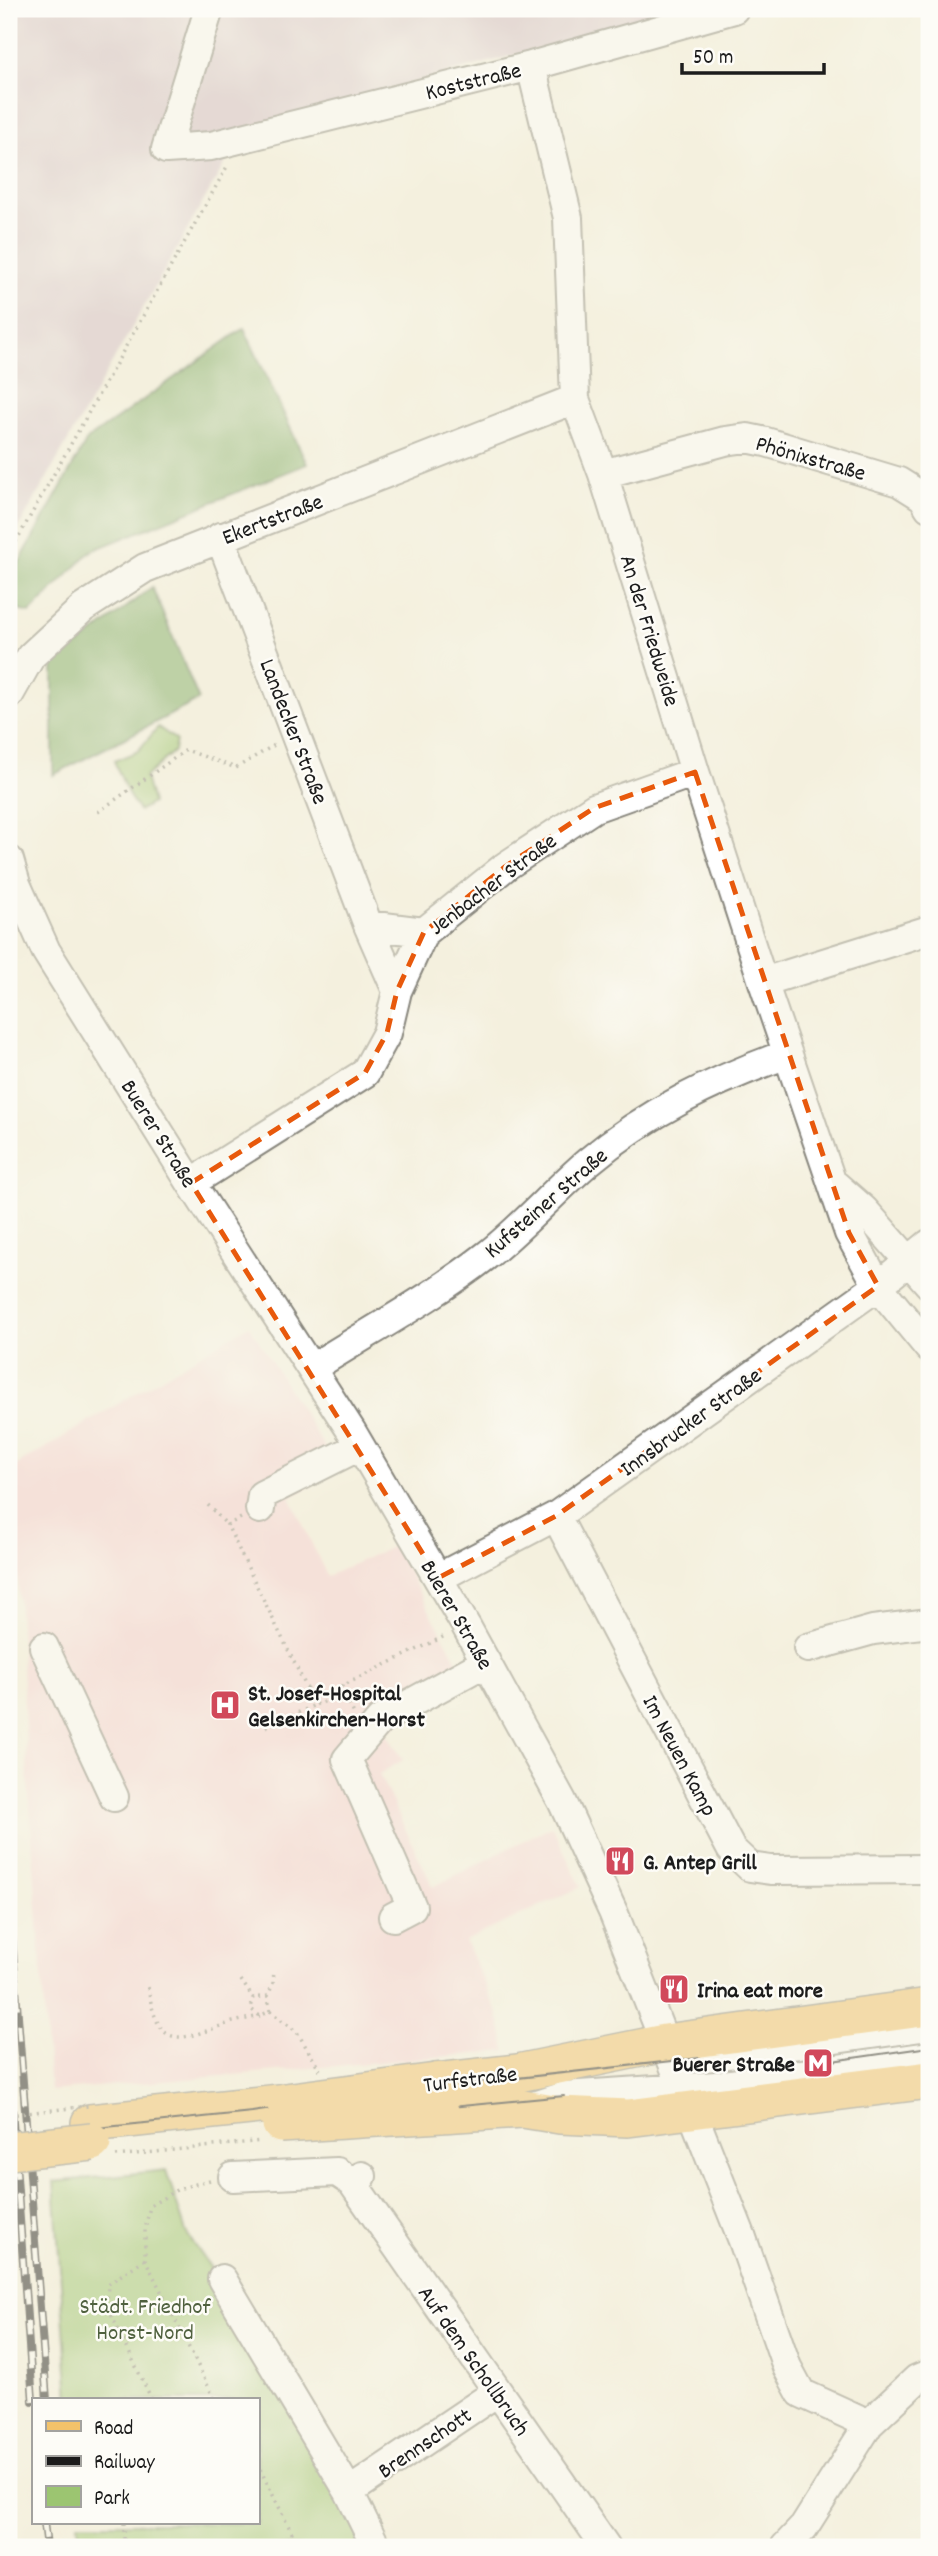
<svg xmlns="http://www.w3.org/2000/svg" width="938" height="2556" font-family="Dekko,sans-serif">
<rect width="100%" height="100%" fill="#fdfcf7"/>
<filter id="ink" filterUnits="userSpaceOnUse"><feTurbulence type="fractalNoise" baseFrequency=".0143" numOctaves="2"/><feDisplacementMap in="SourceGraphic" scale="14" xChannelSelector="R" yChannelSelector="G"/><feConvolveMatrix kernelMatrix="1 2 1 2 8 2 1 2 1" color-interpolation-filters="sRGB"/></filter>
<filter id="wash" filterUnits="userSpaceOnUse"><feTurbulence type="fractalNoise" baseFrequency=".00686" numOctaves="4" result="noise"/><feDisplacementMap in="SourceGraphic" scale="28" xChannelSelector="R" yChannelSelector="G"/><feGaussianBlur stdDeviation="1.57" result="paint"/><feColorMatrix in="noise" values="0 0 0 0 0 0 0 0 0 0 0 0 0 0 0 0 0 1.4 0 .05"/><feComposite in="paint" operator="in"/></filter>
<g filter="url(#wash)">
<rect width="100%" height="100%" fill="#f4f0de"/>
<path fill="#f7cfd3" d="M249,1325L339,1471L290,1497L327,1576L394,1546L467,1679L386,1732L403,1760L379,1774L433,1887L552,1826L581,1887L465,1941L498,2014L506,2051L50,2091L28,1782L12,1468Z"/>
<path fill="#d2bdc7" d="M9,9H686L245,128L9,545Z"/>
<path fill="#9cc571" stroke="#5c7046" stroke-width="2" d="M158,727L176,740L174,751L145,777L152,803L139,811L129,796L114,761L138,751Z
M166,2170L186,2232L221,2283L374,2547H80L78,2523H257V2400H69L54,2182Z"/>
<path fill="#7daa63" stroke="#4c6340" stroke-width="2" d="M244,328L307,464L91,551L30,613L9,608V581L87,440Z
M152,587L199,700L53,775V665Z"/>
</g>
<g filter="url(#ink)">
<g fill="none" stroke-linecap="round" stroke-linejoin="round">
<g stroke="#88867d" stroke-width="32">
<path id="minor" d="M209,9L166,149L211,146L531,66L734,9
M531,66L568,218L575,399L603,474L695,772L763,982L849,1233L878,1286L929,1348
M603,474L725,441L747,438L766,442L899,482L923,497L929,507
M220,537L368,925L397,991
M9,695L31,656L83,608L145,568L575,399
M9,860L16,884L46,951L191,1183L352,1432L466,1626L562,1801L614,1914L665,2043L742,2238L787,2367L801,2393L869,2424
M368,925L424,932
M763,982L929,930
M832,1182L864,1210L929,1284
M191,1183L365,1073L387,1033L397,991L424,932L506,866L594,808L695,772
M312,1368C370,1331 432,1298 486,1256C522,1228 553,1192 588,1162C647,1112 715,1080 787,1054
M260,1509L262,1495L360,1446
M556,1516L731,1849L750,1867L771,1870L929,1869
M438,1578L556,1516L878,1286L929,1244
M44,1647L114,1797
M808,1648L873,1630L929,1623
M393,1917L412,1907L347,1759L380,1720L486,1662
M665,2043L700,2058L929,2026
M527,2108L564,2096L716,2086L929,2056
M362,2176L352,2182L606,2547
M233,2177L337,2172L352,2182
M222,2279L349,2492L376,2547
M349,2492L497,2392
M785,2547L804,2527L869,2424L917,2379L929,2374"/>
</g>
<g stroke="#88867d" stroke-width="40">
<path id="major" d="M436,2082L518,2073L665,2043L929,2007
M441,2114L523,2109L560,2115L628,2118L929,2080
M90,2123L279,2103"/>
</g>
<path stroke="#88867d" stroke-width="3.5" stroke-dasharray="2 5" stroke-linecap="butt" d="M9,554L228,165
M98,812L186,750L236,768L276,744
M208,1505L227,1525
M241,1518L227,1525L315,1705L345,1694L354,1714
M345,1694L342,1686L445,1636
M266,1727L315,1705
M241,1980L253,1998
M148,1987C159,2057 182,2038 233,2022C242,2020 251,2018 260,2016
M268,1996L253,1998L251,2009L260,2016L270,2011L268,1996L273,1983L274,1971
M270,2011L297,2032L320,2070
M116,2156L262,2141
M210,2180L178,2189L150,2206L145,2230V2259L215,2400
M145,2259L108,2284L107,2306L152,2400
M257,2463L299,2547
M124,2523V2547"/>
<use href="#minor" stroke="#fff" stroke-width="28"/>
<use href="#major" stroke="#f2c26a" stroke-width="37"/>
<path stroke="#1c1c1c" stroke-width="2" d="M818,2063L929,2047
M275,2119L399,2112L564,2096
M9,2137L252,2112L380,2093L700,2058"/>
<g stroke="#1c1c1c" stroke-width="8">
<path id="rail" d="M9,1897L47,2400
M9,2066L33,2401
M44,2523L47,2547"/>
</g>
<use href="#rail" stroke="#fdfcf7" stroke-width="5" stroke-dasharray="16" stroke-linecap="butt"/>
<g stroke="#88867d" stroke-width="40" stroke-linecap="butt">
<path id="major-bridge" d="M285,2102L436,2082
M281,2124L441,2114
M9,2151L92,2142"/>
</g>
<path stroke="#88867d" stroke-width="3.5" stroke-dasharray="2 5" stroke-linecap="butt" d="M9,2115L88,2106"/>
<use href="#major-bridge" stroke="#f2c26a" stroke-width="37"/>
</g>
</g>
<path d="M0 0H938V2556H0ZM695,772L849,1233L878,1286L556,1516L438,1578L191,1183L365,1073L387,1033L397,991L424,932L506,866L594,808Z" fill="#f4f0de" fill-opacity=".55" fill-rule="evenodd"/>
<path fill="none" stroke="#e8590c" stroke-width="5" stroke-dasharray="14 9" stroke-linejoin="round" d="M695,772L849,1233L878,1286L556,1516L438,1578L191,1183L365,1073L387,1033L397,991L424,932L506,866L594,808Z"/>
<defs>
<g id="hospital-square" transform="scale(1.575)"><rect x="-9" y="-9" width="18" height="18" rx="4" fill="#d1495b" stroke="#fdfcf7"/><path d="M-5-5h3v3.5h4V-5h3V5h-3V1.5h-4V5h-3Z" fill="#fff"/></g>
<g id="restaurant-square" transform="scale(1.575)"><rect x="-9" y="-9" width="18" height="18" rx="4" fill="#d1495b" stroke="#fdfcf7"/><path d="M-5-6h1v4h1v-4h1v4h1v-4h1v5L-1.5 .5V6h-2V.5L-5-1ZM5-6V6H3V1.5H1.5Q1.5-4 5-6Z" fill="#fff"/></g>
<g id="metro-square" transform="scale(1.575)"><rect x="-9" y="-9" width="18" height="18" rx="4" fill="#d1495b" stroke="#fdfcf7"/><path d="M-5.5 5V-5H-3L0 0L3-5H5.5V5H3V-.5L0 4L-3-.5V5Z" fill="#fff"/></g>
</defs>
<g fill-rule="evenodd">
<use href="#hospital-square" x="225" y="1705"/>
<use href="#restaurant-square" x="620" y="1861"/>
<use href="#restaurant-square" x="674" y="1989"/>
<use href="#metro-square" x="818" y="2063"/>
</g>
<g text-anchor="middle" stroke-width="5" stroke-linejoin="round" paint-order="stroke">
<g font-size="23" fill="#1c1c1c" stroke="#fdfcf7">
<text transform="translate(473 80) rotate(-14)" y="8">Koststraße</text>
<text transform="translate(811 457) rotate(16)" y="8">Phönixstraße</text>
<text transform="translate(272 518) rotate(-21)" y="8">Ekertstraße</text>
<text transform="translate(651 630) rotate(73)" y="8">An der Friedweide</text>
<text transform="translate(295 731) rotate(69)" y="8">Landecker Straße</text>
<text transform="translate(492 883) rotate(-37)" y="8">Jenbacher Straße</text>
<text transform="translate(160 1133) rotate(58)" y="8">Buerer Straße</text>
<text transform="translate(545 1202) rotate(-41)" y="8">Kufsteiner Straße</text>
<text transform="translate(690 1421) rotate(-36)" y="8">Innsbrucker Straße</text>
<text transform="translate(458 1614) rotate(60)" y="8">Buerer Straße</text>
<text transform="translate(681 1755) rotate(62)" y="8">Im Neuen Kamp</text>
<text transform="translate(470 2078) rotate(-7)" y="8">Turfstraße</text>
<text transform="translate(475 2360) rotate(55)" y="8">Auf dem Schollbruch</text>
<text transform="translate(424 2442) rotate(-34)" y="8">Brennschott</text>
</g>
<g font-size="23" font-weight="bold" fill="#1c1c1c" stroke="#fdfcf7" text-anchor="start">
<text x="248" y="1700">St. Josef-Hospital<tspan x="248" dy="26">Gelsenkirchen-Horst</tspan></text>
<text x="643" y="1869">G. Antep Grill</text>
<text x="697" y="1997">Irina eat more</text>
<text x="795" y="2071" text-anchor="end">Buerer Straße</text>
</g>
<g font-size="23" fill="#4f603e" stroke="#fdfcf7">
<text x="145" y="2313">Städt. Friedhof<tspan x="145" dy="26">Horst-Nord</tspan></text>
</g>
</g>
<rect width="938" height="2556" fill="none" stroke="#fdfcf7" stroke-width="35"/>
<rect x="32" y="2398" width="228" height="126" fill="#fdfcf7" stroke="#a3a29f" stroke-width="2"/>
<rect x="46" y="2421" width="35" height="10" fill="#f2c26a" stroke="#a3a29f" stroke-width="2"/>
<text x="94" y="2434" font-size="21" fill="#1c1c1c">Road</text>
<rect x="46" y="2456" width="35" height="10" fill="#1c1c1c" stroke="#a3a29f" stroke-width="2"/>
<text x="94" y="2468" font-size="21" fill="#1c1c1c">Railway</text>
<rect x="46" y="2486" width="35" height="21" fill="#9cc571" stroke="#a3a29f" stroke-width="2"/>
<text x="94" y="2504" font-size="21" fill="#1c1c1c">Park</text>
<path d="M682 63v10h142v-10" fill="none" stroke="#1c1c1c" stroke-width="3.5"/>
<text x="693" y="63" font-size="21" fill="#1c1c1c" stroke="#fdfcf7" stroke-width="5" paint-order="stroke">50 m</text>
</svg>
